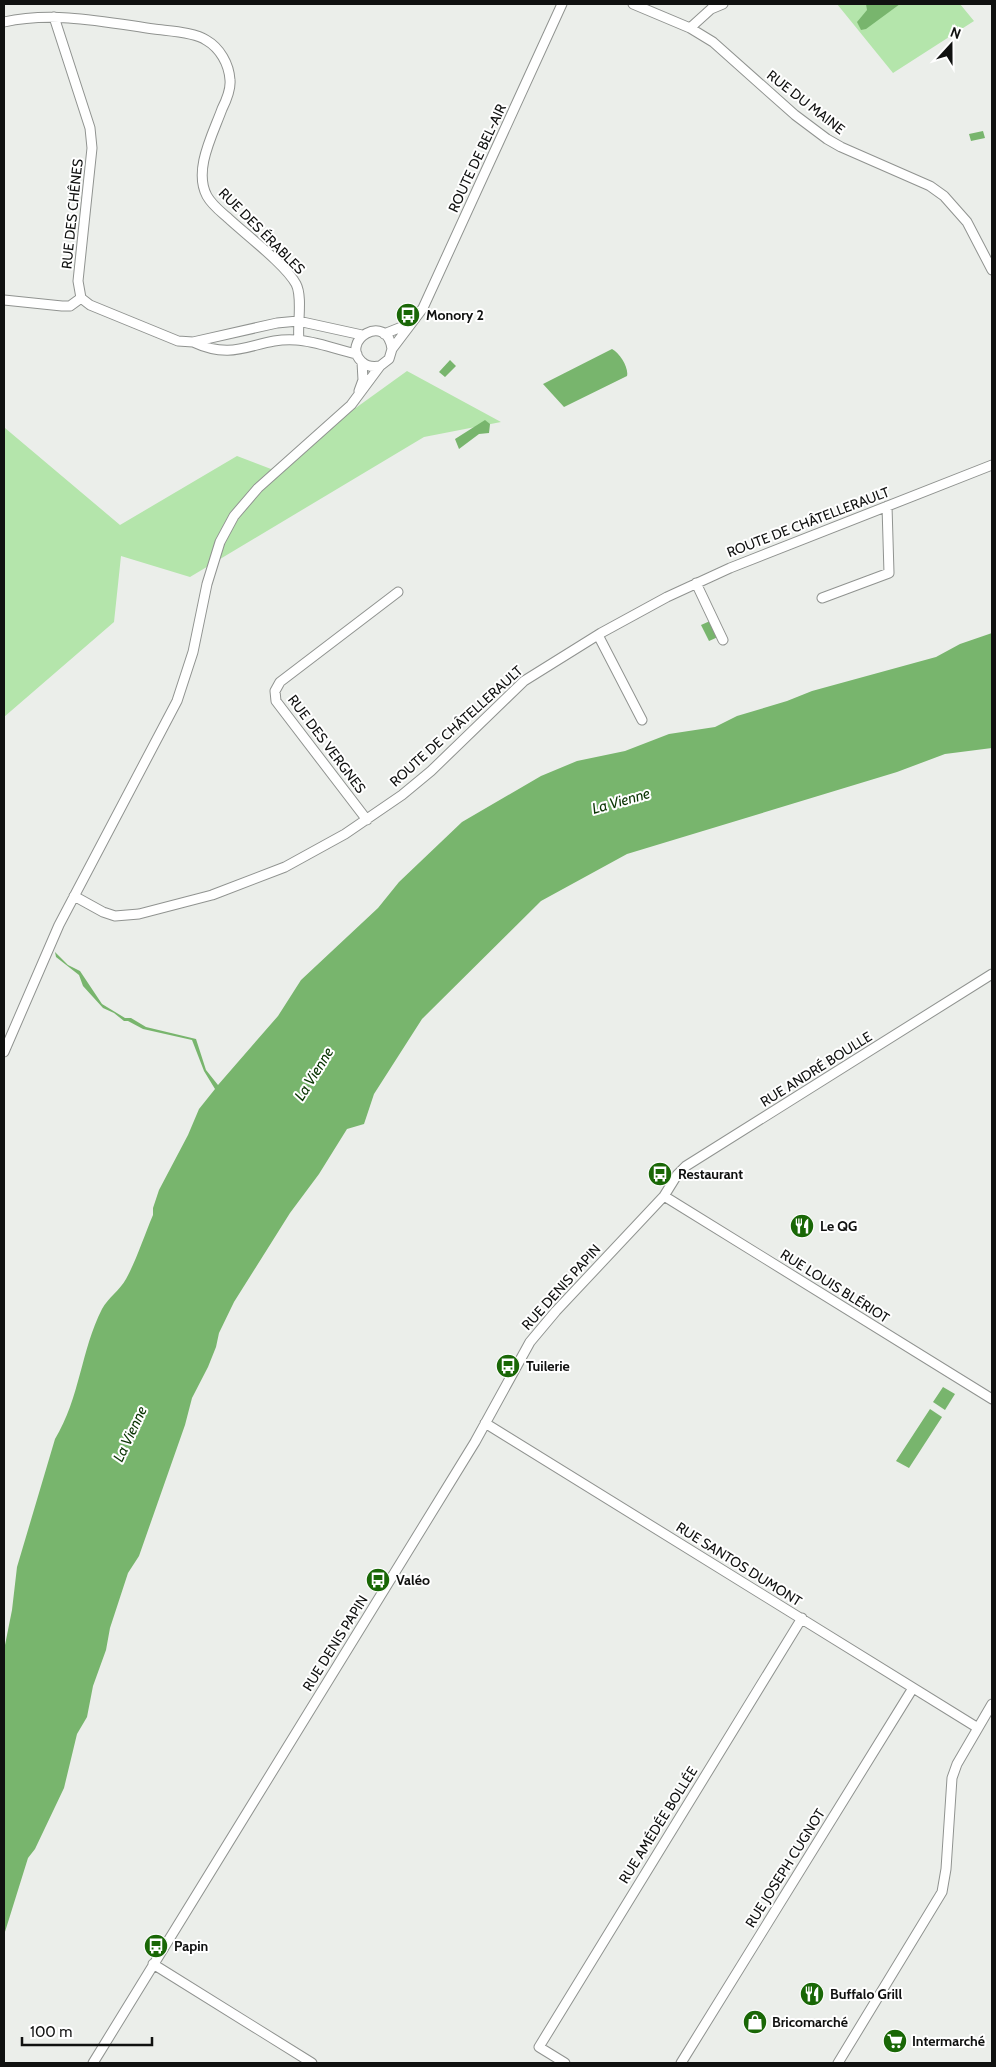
<svg xmlns="http://www.w3.org/2000/svg" width="996" height="2067" font-family="Cabin,sans-serif">
<rect width="100%" height="100%" fill="#ebeeea"/>
<path fill="#b4e5ab" d="M837,4H960L974,21L893,73Z
M407,371L501,422L424,437L190,577L121,556L114,622L4,717L5,428L120,525L237,456L271,469Z"/>
<path fill="#78b56d" d="M866,4H900L866,29L861,30L857,22L867,10Z
M983,131L985,138L971,141L969,134Z
M612,349C620,353 629,368 627,376L564,407L543,384Z
M450,360L456,366L445,377L439,372Z
M485,420L490,424L489,433L479,434L459,449L455,439Z
M710,621L718,637L709,641L701,625Z
M992,633V748L945,754L897,772L627,854L541,901L422,1019L374,1094L364,1124L347,1129L319,1174L290,1213L234,1302L219,1333L216,1347L208,1367L192,1398L185,1425L139,1556L128,1573L110,1628L106,1650L93,1686L87,1717L77,1734L64,1788L35,1849L28,1858L4,1935V1650L12,1610L17,1567L55,1439C80,1398 81,1350 102,1309C108,1298 120,1290 126,1279C137,1259 144,1236 153,1215V1208L159,1190L188,1135L199,1109L215,1089L204,1071L192,1040L143,1029L128,1021H124L114,1013L103,1008L83,986L79,975L56,957L55,952L68,965L80,971L102,1004L125,1018H131L146,1027L196,1039L206,1070L218,1085L278,1016L301,980L378,908L399,882L462,822L541,776L577,761L625,751L669,734L715,727L737,716L787,701L812,691L936,657L960,644Z
M943,1387L955,1394L945,1410L933,1402Z
M930,1409L942,1417L909,1468L896,1461Z"/>
<g fill="none" stroke-linecap="round" stroke-linejoin="round">
<g stroke="#909390" stroke-width="11">
<path id="minor" d="M633,4L690,28L713,42L795,115L827,139L841,147L930,186L944,196L967,222L992,270
M54,17L90,128L92,148L78,281L81,298L90,305L178,341L193,342L277,323L298,321L362,335
M4,22C54,11 105,22 154,29C168,31 195,32 206,40C220,48 229,64 230,80C231,90 226,101 222,109C213,134 193,170 207,196C212,205 220,211 228,218C245,234 286,265 296,284C303,297 297,325 299,340
M690,28L711,9L723,4
M4,300L62,306H70L81,298
M384,334L409,324
M193,342C238,363 255,337 296,340C316,341 337,350 357,354
M380,366C374,367 367,367 362,362C339,341 387,311 392,349
M359,391L363,380L362,362
M696,583L723,640
M822,598L889,573L887,506
M598,635L642,720
M367,820L276,701L275,691L280,682L398,592
M74,896L103,912L115,916L139,914L212,895L285,867L345,834L402,795L431,771L524,681L601,633L667,597L730,568L992,465
M4,1052L59,925L177,701L193,652L207,584L220,542L234,516L258,488L351,405L380,366L389,359L392,349L423,308L562,4
M664,1196L992,1399
M485,1423L978,1728
M153,1964L312,2063
M93,2063L475,1442L530,1342L556,1311L664,1196L677,1175L686,1166L992,974
M565,2063L539,2047L802,1618
M681,2063L913,1688
M838,2063L942,1892L946,1869L952,1778L957,1764L992,1704"/>
</g>
<use href="#minor" stroke="#fff" stroke-width="9"/>
</g>
<defs>
<g id="bus-disc" transform="scale(1.25)"><circle r="9.5" fill="#196706" stroke="#fff"/><path d="M-5-6H5V4H4V6H2V4H-2V6H-4V4H-5ZM-3.5-4V0h7V-4ZM-3.5 1.2v1.5H-2V1.2ZM2 1.2v1.5H3.5V1.2Z" fill="#fff"/></g>
<g id="restaurant-disc" transform="scale(1.25)"><circle r="9.5" fill="#196706" stroke="#fff"/><path d="M-5-6h1v4h1v-4h1v4h1v-4h1v5L-1.5 .5V6h-2V.5L-5-1ZM5-6V6H3V1.5H1.5Q1.5-4 5-6Z" fill="#fff"/></g>
<g id="shop-disc" transform="scale(1.25)"><circle r="9.5" fill="#196706" stroke="#fff"/><path d="M-5-2.5h2.3a2.7 3.5 0 0 1 5.4 0H5L5.5 6h-11ZM-1.5-2.5h3a1.5 2.3 0 0 0-3 0Z" fill="#fff"/></g>
<g id="supermarket-disc" transform="scale(1.25)"><circle r="9.5" fill="#196706" stroke="#fff"/><path d="M-6-5.5h2.5l.6 2H6L4.5 2H-2.5L-4.4-4H-6ZM-1.5 3.2a1.3 1.3 0 1 0 .1 0ZM3 3.2a1.3 1.3 0 1 0 .1 0Z" fill="#fff"/></g>
</defs>
<g fill-rule="evenodd">
<use href="#bus-disc" x="408" y="315"/>
<use href="#bus-disc" x="660" y="1174"/>
<use href="#restaurant-disc" x="802" y="1226"/>
<use href="#bus-disc" x="508" y="1366"/>
<use href="#bus-disc" x="378" y="1580"/>
<use href="#bus-disc" x="156" y="1946"/>
<use href="#restaurant-disc" x="812" y="1994"/>
<use href="#shop-disc" x="755" y="2022"/>
<use href="#supermarket-disc" x="895" y="2041"/>
</g>
<g text-anchor="middle" stroke-width="4" stroke-linejoin="round" paint-order="stroke">
<g font-size="14" fill="#101110" stroke="#fff">
<text transform="translate(806 102) rotate(38)" y="5">RUE DU MAINE</text>
<text transform="translate(477 158) rotate(-65)" y="5">ROUTE DE BEL-AIR</text>
<text transform="translate(72 214) rotate(-84)" y="5">RUE DES CHÊNES</text>
<text transform="translate(262 231) rotate(45)" y="5">RUE DES ÉRABLES</text>
<text transform="translate(808 522) rotate(-21)" y="5">ROUTE DE CHÂTELLERAULT</text>
<text transform="translate(456 726) rotate(-42)" y="5">ROUTE DE CHÂTELLERAULT</text>
<text transform="translate(327 744) rotate(53)" y="5">RUE DES VERGNES</text>
<text transform="translate(816 1069) rotate(-32)" y="5">RUE ANDRÉ BOULLE</text>
<text transform="translate(835 1286) rotate(32)" y="5">RUE LOUIS BLÉRIOT</text>
<text transform="translate(561 1287) rotate(-48)" y="5">RUE DENIS PAPIN</text>
<text transform="translate(739 1564) rotate(32)" y="5">RUE SANTOS DUMONT</text>
<text transform="translate(335 1643) rotate(-58)" y="5">RUE DENIS PAPIN</text>
<text transform="translate(658 1825) rotate(-58)" y="5">RUE AMÉDÉE BOLLÉE</text>
<text transform="translate(785 1868) rotate(-58)" y="5">RUE JOSEPH CUGNOT</text>
</g>
<g font-size="14" font-weight="bold" fill="#101110" stroke="#fff" text-anchor="start">
<text x="426" y="320">Monory 2</text>
<text x="678" y="1179">Restaurant</text>
<text x="820" y="1231">Le QG</text>
<text x="526" y="1371">Tuilerie</text>
<text x="396" y="1585">Valéo</text>
<text x="174" y="1951">Papin</text>
<text x="830" y="1999">Buffalo Grill</text>
<text x="772" y="2027">Bricomarché</text>
<text x="912" y="2046">Intermarché</text>
</g>
<g font-size="15" font-style="italic" fill="#0a3503" stroke="#fff">
<text transform="translate(621 801) rotate(-16)" y="5">La Vienne</text>
<text transform="translate(314 1074) rotate(-58)" y="5">La Vienne</text>
<text transform="translate(130 1434) rotate(-65)" y="5">La Vienne</text>
</g>
</g>
<rect width="996" height="2067" fill="none" stroke="#101110" stroke-width="10"/>
<g transform="translate(951 45) rotate(21)" stroke="#ffffff" stroke-width="4" paint-order="stroke">
<path d="M0-4L9 19L0 12L-9 19Z" fill="#101110"/>
<text y="-8" font-size="14" font-weight="bold" text-anchor="middle" fill="#101110">N</text>
</g>
<path d="M22 2037v8h130v-8" fill="none" stroke="#101110" stroke-width="2.5"/>
<text x="30" y="2037" font-size="15" fill="#101110" stroke="#ffffff" stroke-width="4" paint-order="stroke">100 m</text>
</svg>
